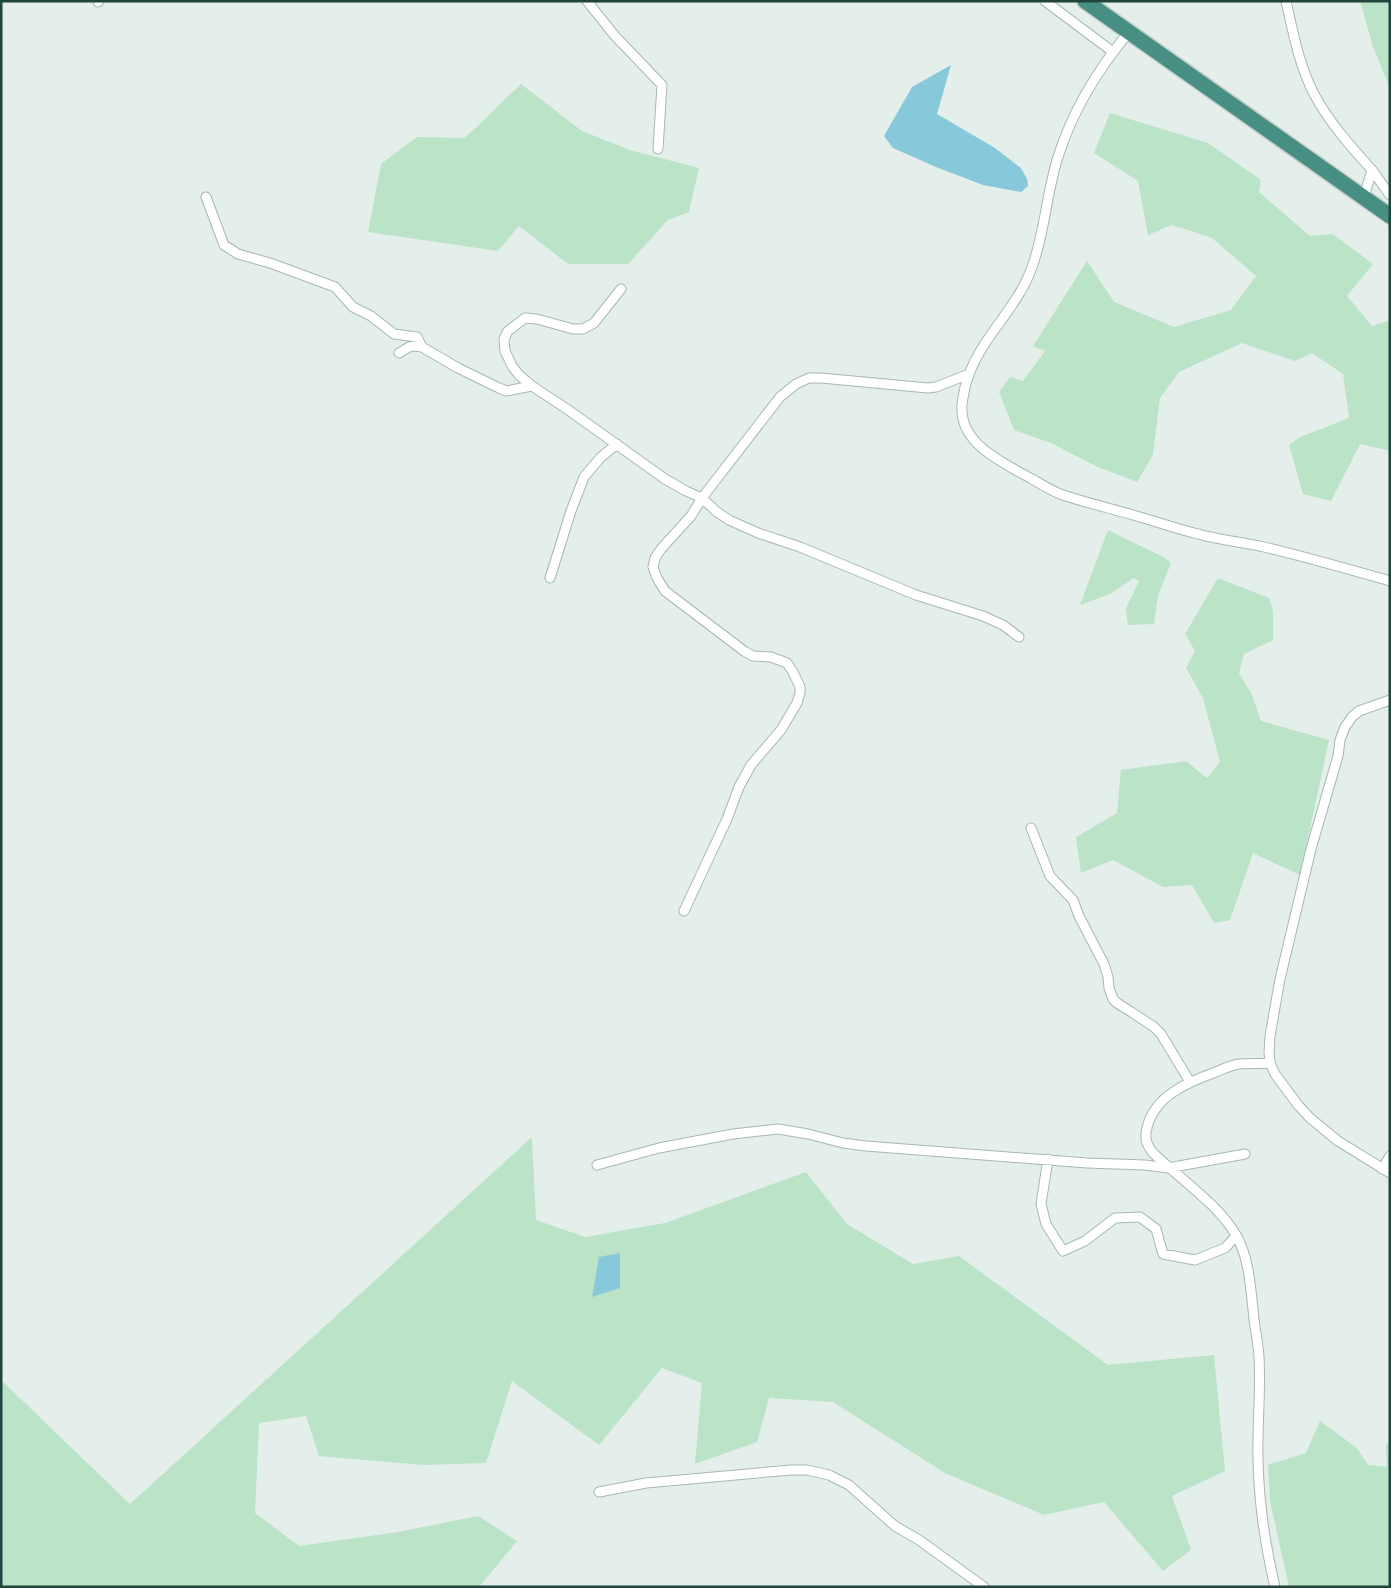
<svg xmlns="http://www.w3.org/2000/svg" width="1391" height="1588" font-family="'Alegreya Sans',sans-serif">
<rect width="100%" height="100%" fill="#e4efeb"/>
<path fill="#bbe3c8" d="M1360,1H1390V88L1373,47Z
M521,84L582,131L630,150L699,168L689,212L668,220L628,264H568L519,226L498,251L368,232L381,164L417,137L465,138Z
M1110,113L1208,143L1261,180L1259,192L1310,236L1333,234L1373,264L1347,296L1372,326L1390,320V452L1387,450L1360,444L1331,501L1303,494L1289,445L1300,437L1349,418L1343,374L1312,353L1295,361L1242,343L1179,372L1160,398L1153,455L1137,482L1098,467L1051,443L1014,430L999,392L1010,377L1023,381L1045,351L1033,346L1087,261L1114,302L1174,327L1231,310L1256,276L1212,238L1172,225L1148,235L1138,181L1094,153Z
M1108,530L1165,558L1171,563L1158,596L1154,624L1128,625L1126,608L1139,581L1134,578L1110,594L1080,605Z
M1218,578L1269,598L1273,611V640L1244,654L1239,673L1252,695L1261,721L1329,740L1300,875L1253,853L1230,920L1214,923L1192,885L1163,887L1113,860L1081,873L1076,837L1117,813L1121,770L1186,761L1207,778L1220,762L1203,698L1186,668L1195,651L1185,634Z
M532,1137L536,1220L585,1237L665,1223L806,1172L847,1224L913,1264L959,1256L1108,1365L1214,1355L1225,1471L1172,1496L1191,1550L1163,1571L1104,1502L1044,1515L945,1473L833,1402L769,1398L757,1442L695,1464L702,1383L662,1368L599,1445L512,1381L486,1463L424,1465L319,1456L306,1416L259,1423L255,1513L299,1546L398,1532L478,1516L517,1541L479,1587H1V1380L130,1504Z
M1320,1421L1357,1448L1368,1465L1387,1467L1386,1446L1390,1441V1587H1289L1270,1501L1268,1465L1306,1453Z"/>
<path fill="#87c9da" d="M951,65L937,114L995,148L1021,168L1027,179L1028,186L1021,192L983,185L936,167L893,148L884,136L912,87Z
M620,1253V1288L592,1297L599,1257Z"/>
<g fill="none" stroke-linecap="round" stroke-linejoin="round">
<g stroke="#a6b8b3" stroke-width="11">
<path id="minor" d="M587,1L615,36L662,85L658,149
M1045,1L1113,52
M1286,1C1293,32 1299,65 1314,94C1329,122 1351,147 1372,170L1366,190L1361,196
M98,2L99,1
M1129,32C1099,68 1072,112 1058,157C1046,194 1045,234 1031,270C1014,314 977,340 965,387C964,395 961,402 962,410C962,445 1005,464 1032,479C1041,484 1050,490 1060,494C1083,502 1109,508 1133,515C1155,521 1176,529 1198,534C1219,540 1242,542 1264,547C1306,557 1348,569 1390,581
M1372,170L1390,195
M206,197L224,245L238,254L270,263L335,287L353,307L371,316L394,334L417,337L422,347
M621,289L594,323L583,329H573L537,319L525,318L508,331L504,339L505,351L512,366L519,375L532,386L567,409L665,479L686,491L702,498L717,512L729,520L758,533L800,547L916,595L983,616L1003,625L1019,637
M399,353L409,347L415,346L422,347L458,368L499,388L506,391L532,386
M550,578L571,511L584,477L601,457L617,444
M1390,700L1359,711L1352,717L1345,727L1340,740L1338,756L1311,849L1280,979L1270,1036L1269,1052L1270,1063L1275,1074L1298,1105L1310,1118L1338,1141L1390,1173
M1031,828L1050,876L1073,900L1079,916L1104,964L1108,977L1109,988L1113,999L1117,1003L1133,1013L1154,1027L1161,1034L1190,1082
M684,911L727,819L739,787L751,765L781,730L797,703L800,693V687L793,672L787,663L771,657L753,656L744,651L665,591L657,578L653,567L655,558L661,549L691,516L702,498L780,397L796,384L809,378H821L928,388L936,387L969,374
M1270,1063C1260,1064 1249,1063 1239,1064C1231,1065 1223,1069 1216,1072C1188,1082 1154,1096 1147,1128C1144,1139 1147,1145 1153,1153C1179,1178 1219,1205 1236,1235C1249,1258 1250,1283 1253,1309C1254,1325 1258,1341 1259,1357C1261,1392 1257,1426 1258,1460C1259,1503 1265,1545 1275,1587
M1048,1159L1041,1204L1046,1224L1063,1251L1085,1241L1115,1218L1140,1217L1156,1229L1163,1254L1195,1260L1225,1248L1236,1236
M597,1165L659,1148L733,1134L778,1129L808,1134L843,1143L866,1146L1087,1163L1145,1165L1168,1168L1245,1154
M1382,1169L1390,1156
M599,1492L646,1483L791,1470H807L829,1475L849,1485L895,1526L919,1540L984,1587"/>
</g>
<g stroke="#c1cbc8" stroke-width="18">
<path id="trunk" d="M1085,1L1390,216"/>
</g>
<use href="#minor" stroke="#fff" stroke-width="9"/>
<use href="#trunk" stroke="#468f82" stroke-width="15"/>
</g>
<rect width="1391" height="1588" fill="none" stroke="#21443c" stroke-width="5"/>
</svg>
